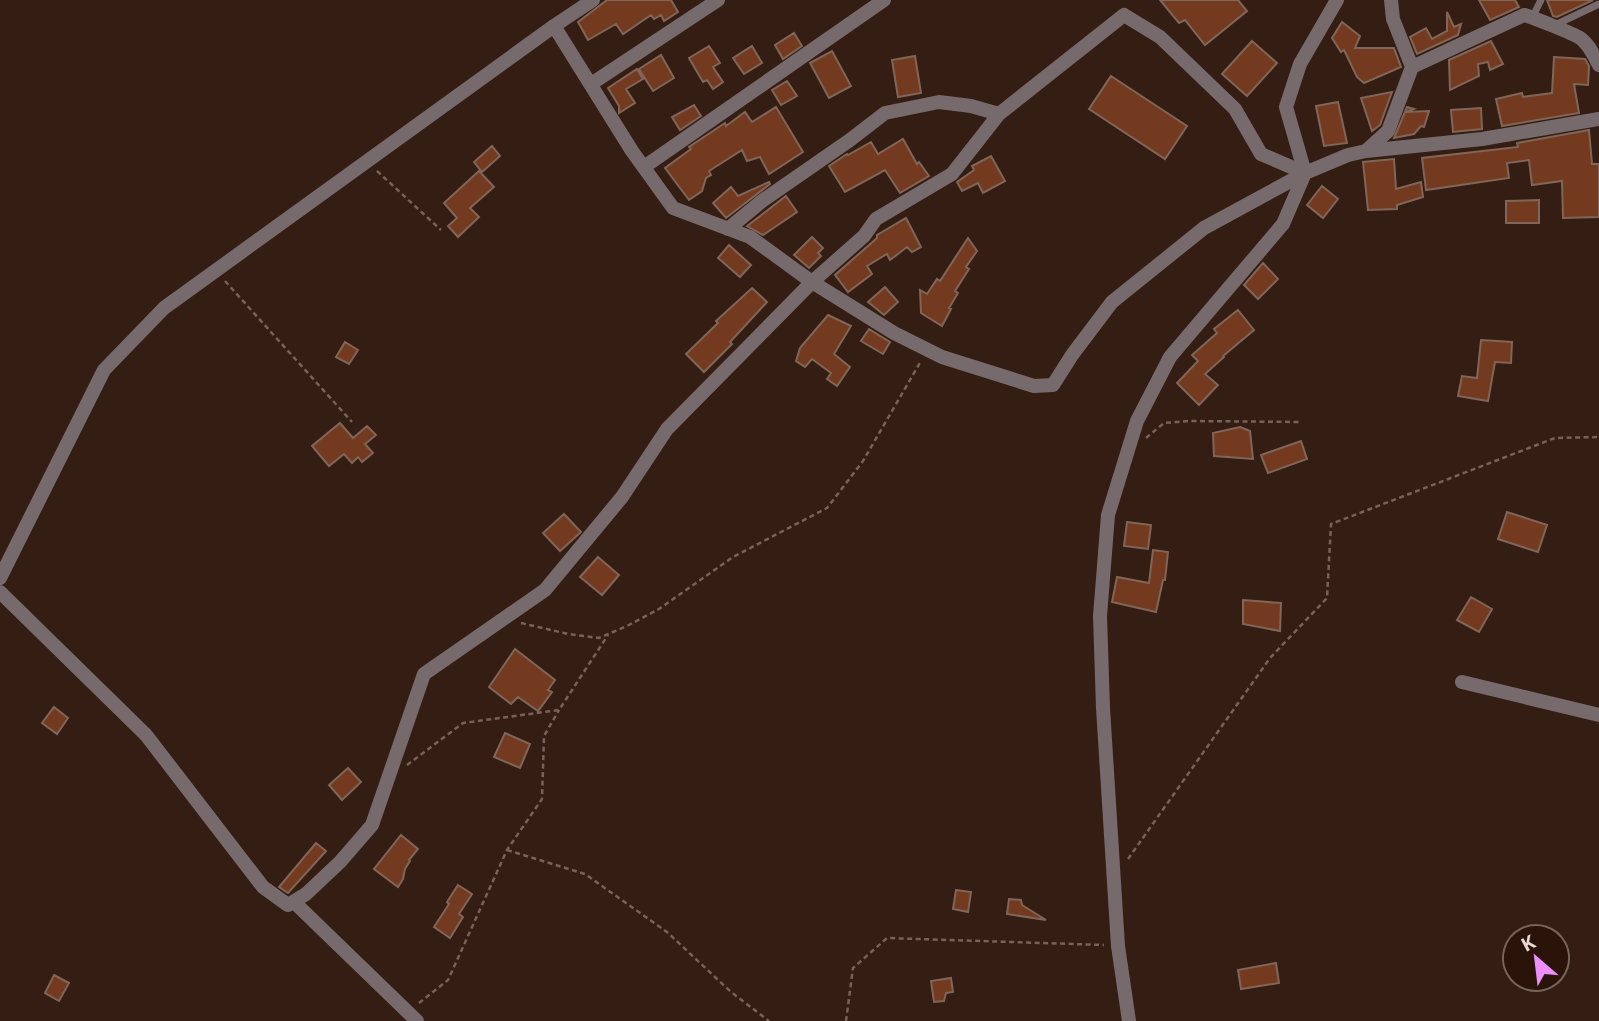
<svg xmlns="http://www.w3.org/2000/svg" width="1599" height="1021" font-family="'Open Sans',sans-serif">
<rect width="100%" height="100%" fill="#341d13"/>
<path fill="#733a1f" stroke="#806559" stroke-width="2" d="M607,0H671L678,12L664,21L661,15L654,19L651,15L623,34L616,24L588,40L578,22Z
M1160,0H1238L1247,11L1205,45L1185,20L1179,23Z
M1479,0H1515L1519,7L1490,20Z
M1547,0H1593L1557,17L1553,16Z
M1447,12L1454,27L1461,24L1458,35L1417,54L1410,37L1426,28L1432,39L1447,31Z
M1342,22L1360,36L1355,48H1394L1401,67L1364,83L1357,77L1344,50L1341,52L1332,38Z
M794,33L802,46L783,59L775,45Z
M1252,41L1277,63L1247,96L1222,74Z
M1491,41L1503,64L1490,70L1488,62L1478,64L1479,76L1450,90L1449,60Z
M709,46L720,63L713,67L723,82L713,89L707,80L703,82L689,58Z
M752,46L762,63L744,74L733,58Z
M832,51L851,86L829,98L810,63Z
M661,55L674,78L653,91L639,69Z
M915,56L921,93L898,97L892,60Z
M1554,57L1585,59L1589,66L1588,85L1574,84L1579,113L1502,126L1496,99L1522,93L1523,97L1552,93Z
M637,69L643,79L626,89L635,103L619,113V106L608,88Z
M1111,76L1187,126L1165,159L1089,109Z
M787,81L797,96L781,105L772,90Z
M1392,92L1380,125L1372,131L1361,98Z
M1338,102L1347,143L1324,146L1316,106Z
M694,105L701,116L680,130L672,117Z
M776,107L803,152L769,174L760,157L747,161L742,150L709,171L711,175L706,178L702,191L689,200L665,168L691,149L689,147L725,123L726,126L745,112L752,122Z
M1407,107L1414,109L1406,112L1429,111L1424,127L1421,126L1414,134L1394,138Z
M1481,108L1482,129L1453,132L1451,110Z
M1589,130L1592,164H1599V217L1563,218L1562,181L1532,185L1529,160L1507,163L1509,178L1426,190L1422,158L1518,147L1517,143Z
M903,139L917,164L919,162L929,176L900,193L885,170L845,192L829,166L847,154L848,155L871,142L878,154Z
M492,146L500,156L482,172L474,162Z
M991,156L1005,181L983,193L978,183L962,191L957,182L974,170L972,166Z
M1394,159L1396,189L1421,182L1423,197L1397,205V209L1368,210L1363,162Z
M479,171L494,187L470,208L479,217L458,237L448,226L457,218L444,203Z
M769,182L770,184L726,218L713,203L731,187L738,196Z
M1322,186L1338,199L1323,218L1307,205Z
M786,196L797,212L763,235L747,226Z
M1539,200V223H1506V201Z
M906,218L921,247L912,252L907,247L890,260L887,254L867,266L872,274L848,292L835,275L877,238V235Z
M812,237L823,248L818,253L821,256L809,268L794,255Z
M968,238L977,251L966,267L969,269L955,291L958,293L949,308L951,309L942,326L921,313L920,290L927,294L937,279L940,281Z
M729,245L751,265L740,277L718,258Z
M1263,263L1278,279L1258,299L1244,285Z
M885,287L898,302L884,315L868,302Z
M752,288L767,302L730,342L732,344L704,372L686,354L718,323L716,321Z
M1238,310L1254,330L1223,356L1224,357L1205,374L1218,385L1199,405L1177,383L1198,361L1192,355L1217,333L1214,329Z
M828,315L851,326L834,354L850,367L837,386L827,379L831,373L812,359L805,367L796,361L800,348Z
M869,329L890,342L883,354L861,341Z
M1481,340L1512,342L1511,363L1495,362L1488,401L1458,396L1462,376L1477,378Z
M345,342L358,350L349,364L336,357Z
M340,423L353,438L367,426L376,435L365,444L373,453L362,462L358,457L352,463L344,454L329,466L312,446Z
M1240,427L1250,431L1253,459L1214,456L1213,433Z
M1301,441L1307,459L1268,473L1261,455Z
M1507,512L1547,525L1538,552L1498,539Z
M564,514L581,532L560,551L543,533Z
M1127,522L1151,525L1148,549L1124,546Z
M1153,550L1168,552L1165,580H1163L1156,612L1112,602L1117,577L1149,583Z
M598,557L619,575L602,595L580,577Z
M1471,597L1492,609L1479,632L1457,620Z
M1243,600L1281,603L1280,631L1243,624Z
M515,649L555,680L548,690L552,692L538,711L518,697L511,704L489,687Z
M54,707L68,718L57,734L42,723Z
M505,733L530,744L520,768L494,757Z
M348,768L361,782L342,800L329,785Z
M401,835L418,849L409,860L410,861L405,869L403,879L398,887L374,869Z
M316,843L326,851L288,893L279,887Z
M458,885L472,894L459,914L463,917L450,938L434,927L449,904L447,902Z
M956,890L971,892L968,912L953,909Z
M1009,899L1021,900L1022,905L1046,920L1007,914Z
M1276,963L1279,983L1241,989L1238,970Z
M54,975L69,983L59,1001L45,993Z
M951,978L953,992L946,993L944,1001L934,1002L931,981Z"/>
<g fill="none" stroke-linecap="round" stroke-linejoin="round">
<path stroke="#776259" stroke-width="2.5" stroke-dasharray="5 3.5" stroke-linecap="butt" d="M377,171L441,230
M225,281L352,422
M1146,438L1164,423L1189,421L1301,422
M521,623L568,634L599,638L627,626L659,609L733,557L827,508L863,461L921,361
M407,765L463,723L559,710L608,635
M507,850L585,874L667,932L731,992L769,1021
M1128,859L1270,658L1327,598L1331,524L1555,438L1599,437
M419,1003L448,980L507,850L542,799L544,736L559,710
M846,1021L853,968L887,938L1104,945"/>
<path stroke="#776a6d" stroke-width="7" d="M1533,16L1541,0
M1555,25L1599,4"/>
<path stroke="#776a6d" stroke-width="14" d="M593,0L554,26L632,151L673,208L750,237L812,282L894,333L942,357L1034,386L1053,385L1072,355L1112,302L1204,228L1305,173L1348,155L1366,151L1388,131L1412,67L1524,15C1530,16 1574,34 1580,38C1589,44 1594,56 1599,65
M1391,0L1393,19L1412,67
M591,84L718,0
M999,114L1124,15L1160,37L1235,109L1261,154L1305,173
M1366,151L1482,139L1599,119
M644,167L884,0
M0,592L146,735L263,887L288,905L306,894L340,862L372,825L424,674L545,590L622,497L667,429L812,282L864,236L876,219L952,174L999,114L971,106L939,102L885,113L850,140L762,201L728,229
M1462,682L1599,715
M294,902L417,1021
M1129,1021L1118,946L1103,708L1100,616L1108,515L1137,421L1170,357L1283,224L1305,173L1286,107L1300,64L1337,0"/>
<path stroke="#776a6d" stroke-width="14" d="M0,578L104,370L164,308L554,26"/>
</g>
<g transform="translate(1536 958) rotate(332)"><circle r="33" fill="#2a140a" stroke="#76635a" stroke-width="2"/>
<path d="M0-5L12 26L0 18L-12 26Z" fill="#eb8dfb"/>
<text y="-10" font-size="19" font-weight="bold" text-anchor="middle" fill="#e9d9d2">K</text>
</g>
</svg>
